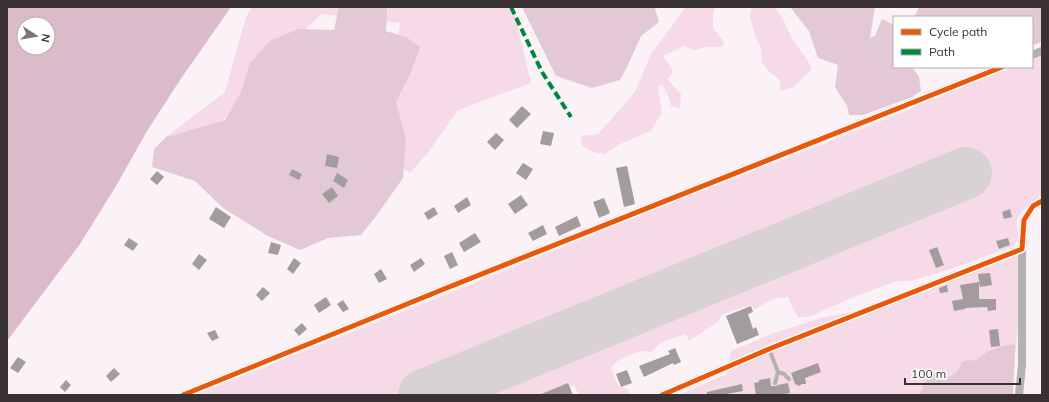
<svg xmlns="http://www.w3.org/2000/svg" width="1049" height="402" font-family="Mulish,sans-serif">
<rect width="100%" height="100%" fill="#faf2f6"/>
<path fill="#f6dae7" d="M252,7H513L531,83L458,110L427,154L410,173L379,155L400,23L322,14L288,44L227,116L221,121L166,137L225,92L246,17Z
M686,7H715L713,14V28L724,42L722,47H705L694,50L684,46L663,56L673,71L668,80L681,94L680,108L671,106L668,95L662,84L658,88L662,112L651,131L620,144L605,154L593,152L582,146L581,136L598,134L635,92L651,54Z
M752,7H775L784,21L791,37L808,61L812,70L805,75L794,87L781,91L779,79L768,71L762,62L761,48L756,39L750,16Z
M1042,56V195C1034,201 1022,208 1018,218C1014,228 1023,233 1014,246L951,269L910,281H897L856,296L811,316L798,318L788,297L773,299L754,310L751,305L722,314L718,322L689,341L686,334L662,342L651,352L640,351L617,361L611,368L619,387L628,389L630,395H579L574,385L546,393V395H487C483,386 487,381 494,375L720,282L915,205L929,200L948,201L978,187L966,154L931,168L921,182L911,187L431,381L401,395H196L687,197L864,128L999,72L1013,67H1032V60Z
M1016,256L1020,257L1018,325L1012,395H678L727,374L731,351L774,333L821,318L896,302Z"/>
<path fill="#e3c8d5" d="M339,7H387L386,31L406,37L420,47L410,75L396,101L406,140L403,178L377,215L361,235L328,238L300,250L268,236L223,208L195,181L152,167L154,149L166,137L225,120L241,92L250,63L270,41L298,29L334,30Z
M522,7H656L655,9L659,22L641,36L627,67L620,80L592,88L556,76Z
M790,7H875L870,38L875,36L882,19L894,25V67H912L919,77L921,91L912,97L863,115H849L847,106L835,87L838,65L818,58L809,31Z
M919,7H1042V42L1032,45V17H914Z
M1015,344L1013,395H919C923,387 927,374 938,374C941,375 945,377 948,378L956,373L963,361L976,360L987,352L1003,346Z"/>
<path fill="#dbbbc9" fill-rule="evenodd" d="M7,7H231L182,77L147,131L116,186L80,244L7,341ZM24,24H48V48H24Z"/>
<g fill="none" stroke-linecap="round" stroke-linejoin="round">
<path stroke="#d8d2d4" stroke-width="21" d="M470,376L480,395"/>
<path stroke="#d8d2d4" stroke-width="52" d="M424,395L966,173"/>
</g>
<path fill="#a39c9f" d="M522,106L531,114L517,128L509,120Z
M543,131L554,133L551,146L540,144Z
M496,133L504,140L495,150L487,142Z
M327,154L339,157L337,168L325,166Z
M523,163L533,169L526,180L516,173Z
M627,166L635,204L624,207L616,168Z
M292,169L302,174L299,180L289,175Z
M157,171L164,177L157,185L150,179Z
M337,173L348,180L344,188L333,181Z
M332,187L338,196L329,203L322,194Z
M521,195L528,205L515,214L508,204Z
M467,197L471,205L458,213L454,206Z
M604,198L610,213L599,218L593,202Z
M216,207L231,217L224,228L209,219Z
M434,207L438,214L428,220L424,213Z
M1010,209L1012,217L1004,219L1002,212Z
M577,216L581,226L559,236L555,227Z
M543,225L547,234L533,241L528,233Z
M475,233L481,242L464,252L459,243Z
M129,238L138,244L133,251L124,245Z
M1008,238L1010,245L999,249L996,241Z
M271,242L281,245L278,255L268,253Z
M937,247L944,265L936,268L929,250Z
M452,252L458,265L450,269L444,256Z
M199,254L207,260L199,270L192,264Z
M294,258L301,263L293,274L287,269Z
M421,258L425,264L414,272L410,265Z
M381,269L387,279L379,283L374,274Z
M990,273L992,285L980,287L978,274Z
M979,282V299H996V310L988,311L987,307L965,308V309L954,311L952,301L963,299L960,285Z
M947,285L948,292L940,293L939,288Z
M263,287L270,293L262,301L256,295Z
M326,297L331,305L319,313L314,305Z
M343,300L349,309L343,312L337,304Z
M751,306L753,312L748,314L753,329L756,327L759,335L737,344L726,316Z
M302,323L307,329L299,336L294,330Z
M998,329L1000,346L991,347L989,330Z
M215,330L219,338L212,341L207,333Z
M675,348L681,362L674,365L673,363L644,377L639,366L670,354L668,351Z
M18,357L26,362L18,373L10,368Z
M818,363L821,372L805,378L806,384H802L799,386L795,384L791,373Z
M114,368L120,374L111,382L106,376Z
M627,370L632,383L621,387L616,374Z
M770,378L771,386H776L778,385L788,383L790,393L779,395H756L754,383L759,382V380Z
M66,380L71,385L65,392L60,387Z
M568,383L573,395H539Z
M742,384L743,391L727,394V395H707V392Z"/>
<g fill="none" stroke-linecap="round" stroke-linejoin="round">
<path stroke="#b3b2b1" stroke-width="4" d="M769,349L778,372L784,374L789,379
M775,383L778,372"/>
<path stroke="#b3b2b1" stroke-width="8" d="M1032,55L1042,51
M183,395L444,289L1002,67
M662,395L769,349L1022,249L1024,220L1033,206L1042,201
M1019,395L1022,365V249"/>
<path stroke="#00873e" stroke-width="4" stroke-dasharray="8 4" stroke-linecap="butt" d="M511,7L542,72L571,117"/>
<g stroke="#fff" stroke-width="8">
<path id="cycleway" d="M183,395L444,289L1002,67
M662,395L769,349L1022,249L1024,220L1033,206L1042,201"/>
</g>
<use href="#cycleway" stroke="#e8590c" stroke-width="5"/>
</g>
<rect width="1049" height="402" fill="none" stroke="#393134" stroke-width="16"/>
<rect x="893" y="16" width="140" height="52" fill="#ffffff" stroke="#b0adae"/>
<rect x="901" y="29" width="20" height="6" fill="#e8590c" stroke="#b0adae"/>
<text x="929" y="36" font-size="12" fill="#393134">Cycle path</text>
<rect x="901" y="49" width="20" height="6" fill="#00873e" stroke="#b0adae"/>
<text x="929" y="56" font-size="12" fill="#393134">Path</text>
<g transform="translate(36 36) rotate(102)"><circle r="19" fill="#ffffff" stroke="#b0adae"/>
<path d="M0-3L7 15L0 10L-7 15Z" fill="#7d7578"/>
<text y="-6" font-size="11" font-weight="bold" text-anchor="middle" fill="#393134">N</text>
</g>
<path d="M905 378v6h115v-6" fill="none" stroke="#393134" stroke-width="2"/>
<text x="911" y="378" font-size="12" fill="#393134" stroke="#ffffff" stroke-width="3" paint-order="stroke">100 m</text>
</svg>
